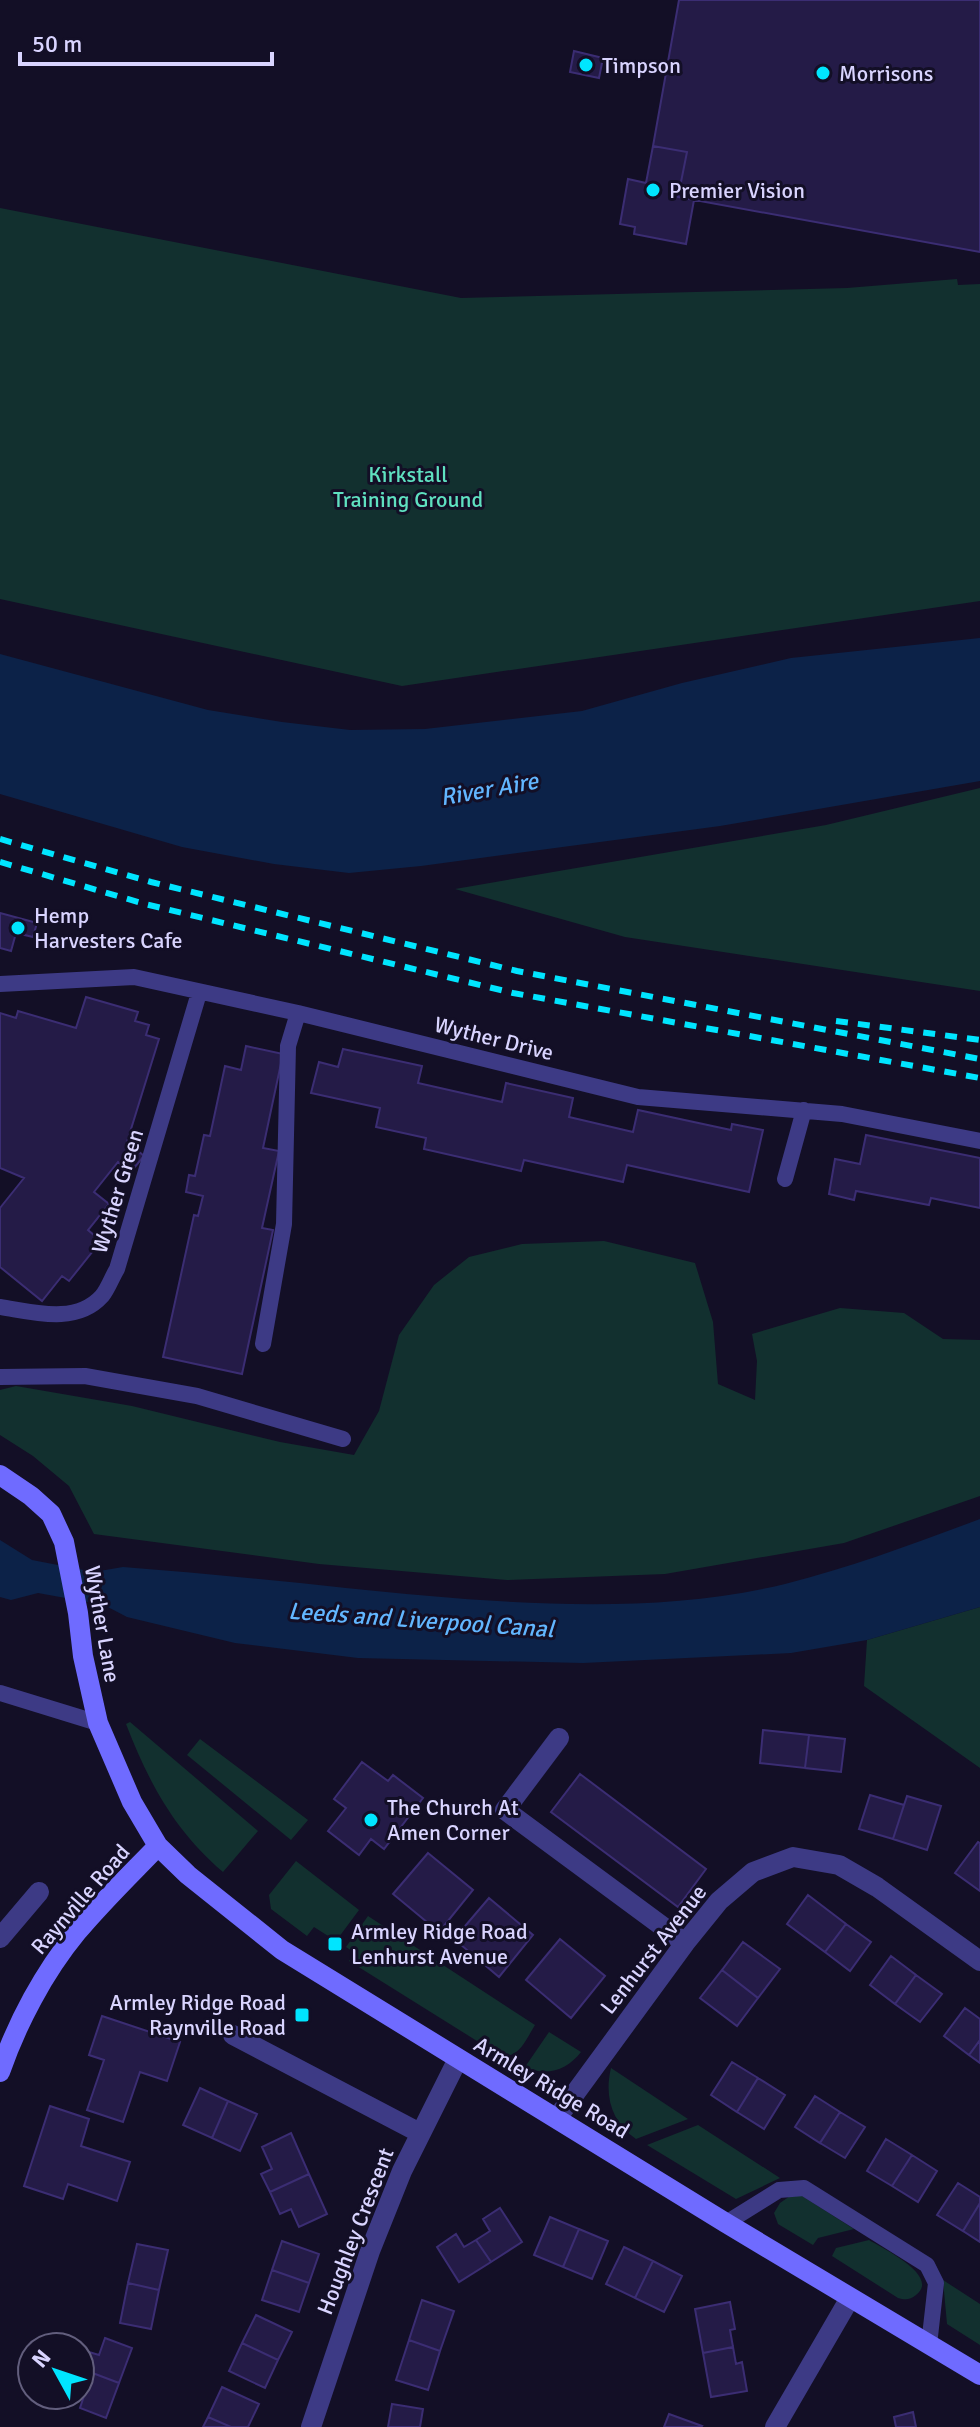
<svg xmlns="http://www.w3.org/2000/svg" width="980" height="2427" font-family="Signika,sans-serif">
<rect width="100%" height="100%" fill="#130f26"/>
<path fill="#12302f" d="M0,208L461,298L847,288L957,279L958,285L980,284V601L402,686L0,599Z
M980,788V991L625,937L455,889L826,825Z
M604,1241L695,1263L713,1322L718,1384L755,1400L757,1361L752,1334L840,1308L904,1313L943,1339L980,1340V1496L844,1543L665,1574L507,1580L319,1564L94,1534L69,1486L33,1456L0,1435V1390L16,1386L132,1406L280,1442L354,1455L379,1411L399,1335L434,1285L469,1257L522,1244Z
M980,1607V1768L864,1686L867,1640Z
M130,1722L258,1831L223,1872C174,1830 149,1783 126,1724Z
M200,1739L308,1820L291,1840L187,1755Z
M296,1861L359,1910L336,1941L314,1927L307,1936L271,1909L269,1895Z
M368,1916L535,2025C526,2039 520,2058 501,2056L349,1961L355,1953L346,1947Z
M549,2032L581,2052C567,2070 547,2077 525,2067Z
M611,2068L688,2119L636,2139C612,2122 604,2097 611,2068Z
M698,2125L780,2178L736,2199L647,2145Z
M790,2196H802L854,2229L818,2238L813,2245L778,2224L774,2213L780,2203Z
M869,2240C882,2248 941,2276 916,2295C910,2300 905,2300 898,2298L832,2256L836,2248Z
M943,2280L980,2304V2345L947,2324Z"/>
<path fill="#0c2248" d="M980,638V781L720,826L421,866L349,873L274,864L182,847L0,794V654L208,710L282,722L350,730L425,729L582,711L682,683L791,658Z
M980,1519V1607L867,1640L791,1653L583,1663L358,1658L235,1643L127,1617L104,1605L38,1593L11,1600L0,1597V1540L32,1560L94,1572L123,1567C198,1573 272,1580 346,1588C487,1602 645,1618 785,1584C852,1567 916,1543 980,1519Z"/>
<path fill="#241b47" stroke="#3b2d73" stroke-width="2" d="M679,0H980V252L678,197L687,152L653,146Z
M574,51L603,58L599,78L570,72Z
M653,146L687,152L678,197L694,200L686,244L634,234L635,227L620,224L628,179L646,183Z
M0,913L37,923L33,937L16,933L11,951L0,948Z
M86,997L138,1012L135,1021L149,1025L146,1035L159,1039L127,1142L144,1156L130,1173L118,1162L94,1192L109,1204L88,1230L101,1241L69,1281L62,1276L42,1301L0,1267V1208L24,1178L0,1168V1013L16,1018L18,1011L76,1028Z
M246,1046L283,1054L263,1148L279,1151L262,1228L273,1230L242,1374L163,1357L194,1215L198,1216L203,1196L186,1192L189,1175L195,1176L204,1135L210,1136L225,1066L241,1070Z
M343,1049L422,1066L418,1083L502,1102L506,1083L573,1098L569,1117L633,1132L638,1110L731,1130L732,1124L763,1130L749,1192L627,1165L623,1182L524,1160L521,1171L424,1149L426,1138L376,1127L380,1108L311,1093L319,1062L338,1067Z
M866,1135L980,1158V1208L931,1198L929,1205L856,1191L854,1200L829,1194L835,1159L860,1164Z
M763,1730L809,1735L805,1768L760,1763Z
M809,1735L845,1739L841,1772L805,1768Z
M362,1762L388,1781L393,1775L423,1798L384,1849L371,1839L359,1855L328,1831L346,1808L334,1799Z
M580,1774L706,1869L678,1907L551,1812Z
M870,1795L904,1805L893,1839L859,1829Z
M907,1796L941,1806L927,1850L893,1839Z
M978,1842L980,1843V1891L955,1873Z
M428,1853L473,1890L439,1932L393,1894Z
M808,1895L846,1924L825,1952L787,1924Z
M489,1898L533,1935L499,1977L454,1939Z
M846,1924L871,1942L850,1971L825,1952Z
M560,1939L605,1976L571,2018L526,1980Z
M743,1942L780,1969L758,1998L722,1970Z
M891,1956L916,1975L895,2004L870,1985Z
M722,1970L758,1998L737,2026L700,1998Z
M916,1975L942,1994L920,2022L895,2004Z
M965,2008L980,2019V2040L969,2055L944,2036Z
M102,2016L180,2042L167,2081L140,2072L123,2122L87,2110L104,2060L89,2055Z
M980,2040V2063L969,2055Z
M732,2062L758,2078L737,2112L711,2095Z
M758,2078L785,2095L764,2129L737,2112Z
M200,2088L228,2101L212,2138L183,2125Z
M815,2096L840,2112L820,2143L795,2127Z
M228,2101L257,2114L240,2151L212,2138Z
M50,2106L89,2119L81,2146L130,2162L117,2201L68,2184L63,2199L24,2186Z
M840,2112L865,2127L845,2158L820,2143Z
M291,2133L309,2174L270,2192L261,2174L272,2169L262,2147Z
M886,2139L912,2155L892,2186L867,2171Z
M912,2155L937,2171L918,2202L892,2186Z
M309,2174L327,2214L299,2227L291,2209L280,2214L270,2192Z
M958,2183L980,2197V2203L963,2231L937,2215Z
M980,2203V2242L963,2231Z
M500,2208L522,2242L491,2262L476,2240L490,2231L483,2219Z
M550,2217L579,2229L563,2267L534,2255Z
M579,2229L608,2241L592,2279L563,2267Z
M456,2234L464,2247L476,2240L491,2262L459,2282L437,2247Z
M282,2241L319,2254L309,2283L272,2270Z
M137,2244L168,2250L159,2290L128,2283Z
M624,2247L653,2261L635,2298L606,2284Z
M653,2261L682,2276L664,2312L635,2298Z
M272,2270L309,2283L299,2312L262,2300Z
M128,2283L159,2290L151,2329L120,2323Z
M422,2300L454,2311L440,2351L409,2340Z
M730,2302L735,2329L730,2330L733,2347L703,2353L695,2309Z
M256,2315L292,2332L278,2360L242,2343Z
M105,2338L132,2348L119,2383L82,2369L89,2352L99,2355Z
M409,2340L440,2351L428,2390L396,2380Z
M242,2343L278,2360L265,2388L229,2371Z
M733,2347L736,2364L742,2362L747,2391L711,2397L703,2353Z
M82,2369L119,2383L106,2418L80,2408L86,2390L80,2388Z
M222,2387L259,2404L248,2427H231L208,2417Z
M392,2404L423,2409L420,2427H388Z
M913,2412L916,2427H896L894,2417Z
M669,2414L702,2426L701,2427H664Z
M208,2417L231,2427H203Z"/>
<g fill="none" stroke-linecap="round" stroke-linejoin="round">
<path stroke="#3d3a85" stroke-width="16" d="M0,984L134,977L298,1013L638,1097L842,1114L980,1141
M785,1179L804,1110
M0,1307C33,1312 76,1325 102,1296C108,1289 112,1277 117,1269L199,993
M263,1344L284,1224L288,1046L298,1013
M0,1377L85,1376L197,1396L343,1439
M0,1693L98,1723
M726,2223L779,2190L804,2188L927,2265L936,2283L929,2345"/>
<path stroke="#3d3a85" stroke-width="20" d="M559,1738L505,1810L685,1943
M0,1938L39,1892
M233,2035L420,2133
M557,2118L685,1943L719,1901L753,1872L793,1857L839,1865L877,1887L980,1961
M311,2427L370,2251L402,2171L458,2059
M775,2427L850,2298"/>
<path stroke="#6f6bff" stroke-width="20" d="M0,1475L31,1496L51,1514L64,1542L78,1613L83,1656L98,1723L132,1802L158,1846L188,1875L282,1950L726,2223L980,2375
M0,2072C17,2023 44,1972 77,1932C102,1902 131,1874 158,1846"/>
<path stroke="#00e5ff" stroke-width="6" stroke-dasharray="12 10" stroke-linecap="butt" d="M0,839L151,882L517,971L980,1059
M0,862L145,904L513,993L980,1078
M836,1021L980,1040"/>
</g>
<g fill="#00e5ff" stroke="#130f26" stroke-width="3">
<circle cx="586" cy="65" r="8"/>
<circle cx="823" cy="73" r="8"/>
<circle cx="653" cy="190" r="8"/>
<circle cx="18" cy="928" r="8"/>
<circle cx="371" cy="1820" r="8"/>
<rect x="327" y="1936" width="16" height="16" rx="4"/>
<rect x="294" y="2007" width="16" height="16" rx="4"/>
</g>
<g text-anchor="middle" stroke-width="6" stroke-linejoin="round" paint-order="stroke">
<g font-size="22" fill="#d9d4ff" stroke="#130f26" text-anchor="start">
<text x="602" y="73">Timpson</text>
<text x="839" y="81">Morrisons</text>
<text x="669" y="198">Premier Vision</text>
<text x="34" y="923">Hemp<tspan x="34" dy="25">Harvesters Cafe</tspan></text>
<text x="387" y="1815">The Church At<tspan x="387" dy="25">Amen Corner</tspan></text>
<text x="351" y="1939">Armley Ridge Road<tspan x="351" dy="25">Lenhurst Avenue</tspan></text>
<text x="286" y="2010" text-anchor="end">Armley Ridge Road<tspan x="286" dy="25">Raynville Road</tspan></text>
</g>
<g font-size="22" fill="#5fe0c0" stroke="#130f26">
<text x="408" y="482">Kirkstall<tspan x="408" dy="25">Training Ground</tspan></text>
</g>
<g font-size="22" fill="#d9d4ff" stroke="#130f26">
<text transform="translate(494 1038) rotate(14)" y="8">Wyther Drive</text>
<text transform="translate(117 1191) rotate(-73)" y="8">Wyther Green</text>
<text transform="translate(103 1624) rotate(80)" y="8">Wyther Lane</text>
<text transform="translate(80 1899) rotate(-49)" y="8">Raynville Road</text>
<text transform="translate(653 1949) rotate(-52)" y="8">Lenhurst Avenue</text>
<text transform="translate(552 2087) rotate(31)" y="8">Armley Ridge Road</text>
<text transform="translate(355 2231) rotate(-69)" y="8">Houghley Crescent</text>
</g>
<g font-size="24" font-style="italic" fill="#62b6ff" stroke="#130f26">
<text transform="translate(489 789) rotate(-10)" y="8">River Aire</text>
<text transform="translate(421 1620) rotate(4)" y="8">Leeds and Liverpool Canal</text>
</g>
</g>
<g transform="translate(56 2371) rotate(310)"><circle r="38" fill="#130f26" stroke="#625e7d" stroke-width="2"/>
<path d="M0-6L14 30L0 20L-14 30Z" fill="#00e5ff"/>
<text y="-12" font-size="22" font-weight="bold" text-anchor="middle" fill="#d9d4ff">N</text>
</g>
<path d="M20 52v12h252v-12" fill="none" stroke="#d9d4ff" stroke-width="4"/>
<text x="32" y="52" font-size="24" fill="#d9d4ff" stroke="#130f26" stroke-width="6" paint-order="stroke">50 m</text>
</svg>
